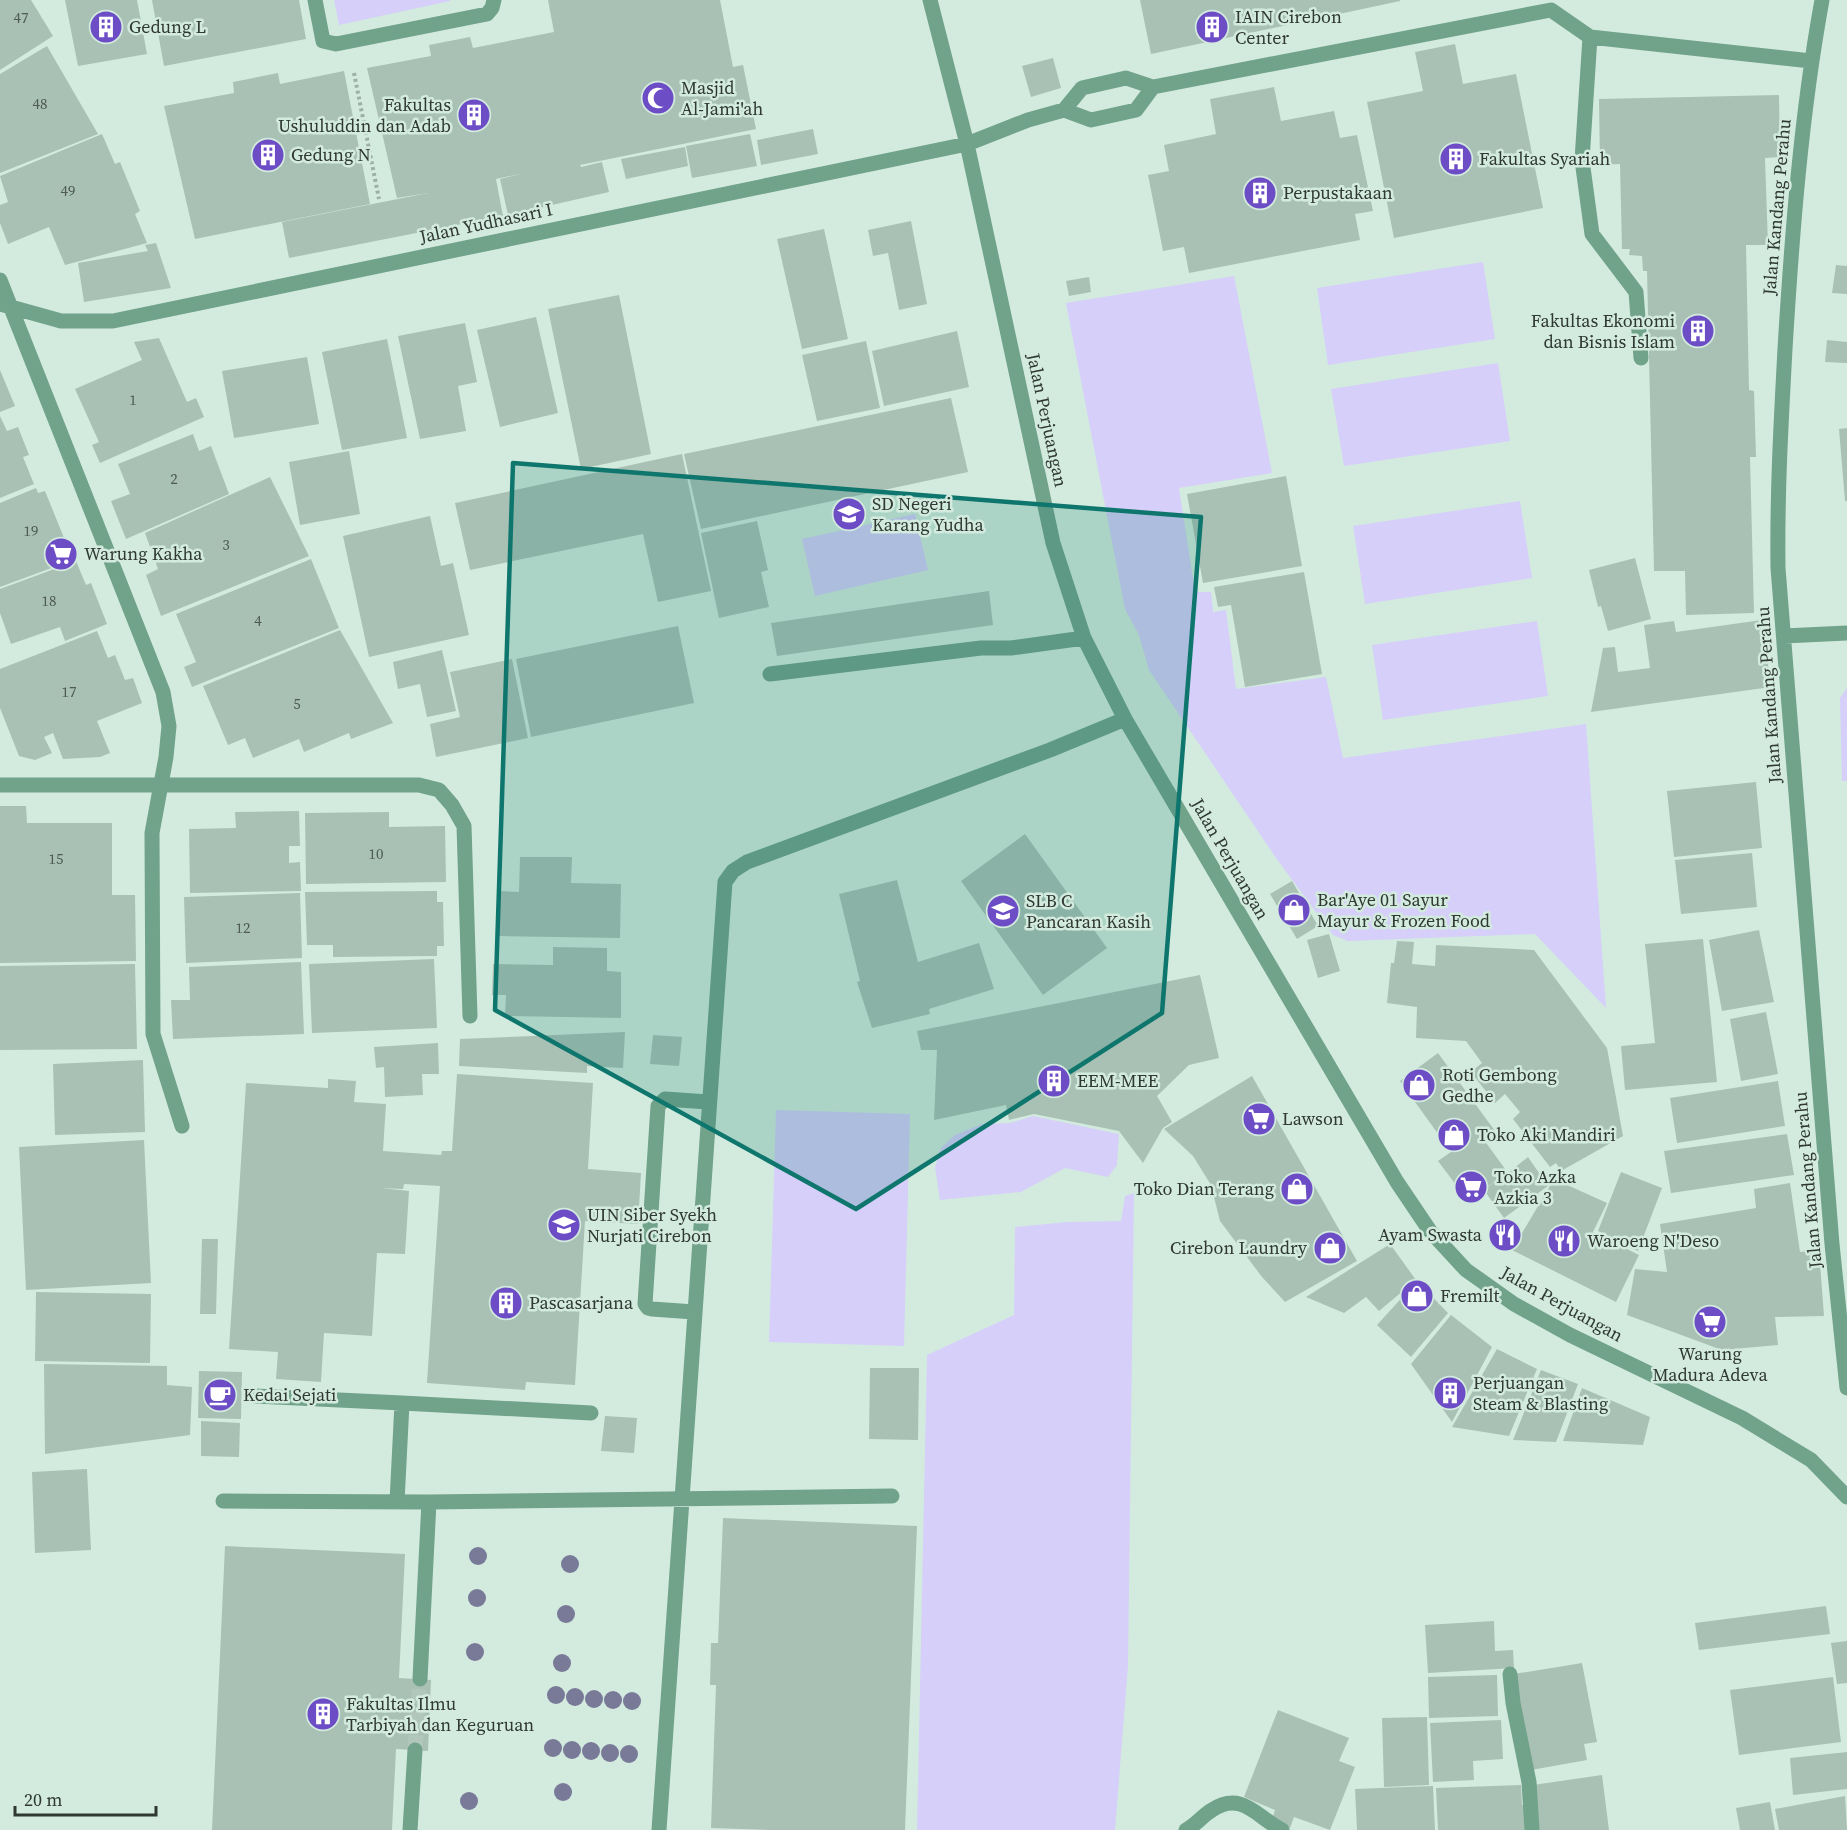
<svg xmlns="http://www.w3.org/2000/svg" width="1847" height="1830" font-family="'Source Serif 4',serif">
<rect width="100%" height="100%" fill="#d3ebde"/>
<path fill="#d5cffa" d="M334,0H450V1L339,25Z
M1483,262L1495,339L1328,365L1317,288Z
M1234,276L1272,473L1179,488L1195,592H1211L1213,612L1226,610L1236,689L1326,677L1343,758L1586,724L1606,1008L1535,934L1348,941L1333,935L1276,858L1149,670L1139,635L1125,609L1066,303Z
M1498,363L1510,441L1344,466L1331,389Z
M1520,501L1532,578L1365,604L1353,526Z
M915,514L928,570L815,596L802,539Z
M1537,621L1548,696L1383,720L1372,645Z
M1847,688V781H1842L1840,698Z
M776,1110L910,1114L904,1346L769,1342Z
M1033,1116L1119,1134L1117,1165L1108,1177L1065,1168L1021,1192L940,1200L935,1167L941,1148L955,1135L982,1124L1010,1123Z
M1134,1193L1128,1666L1115,1830H917L927,1355L1014,1315L1015,1227L1067,1222L1121,1221L1125,1196Z"/>
<path fill="#a9c1b4" d="M0,0H31L53,36L0,70Z
M65,0H137L147,54L78,66Z
M152,0H299L306,39L164,66Z
M548,0H720L733,67L743,65L756,129L580,165L581,167L602,162L609,192L508,215L500,179L524,173L496,179L503,216L289,258L282,222L428,193L397,198L367,68L431,56L429,45L470,37L473,48L554,32Z
M1140,0H1400V1L1151,54Z
M1455,44L1463,84L1516,74L1543,208L1394,238L1367,102L1423,91L1415,52Z
M47,46L98,134L0,173V74Z
M1053,58L1061,88L1031,97L1022,66Z
M344,71L370,204L195,239L164,106L234,93L233,82L278,73L280,84Z
M1274,87L1281,121L1334,111L1340,138L1357,135L1373,211L1355,214L1360,240L1189,273L1184,247L1163,251L1148,175L1169,171L1164,145L1216,134L1210,99Z
M1779,95L1780,157L1765,158L1768,245H1746L1749,390L1754,391L1756,457H1750L1754,613L1686,615L1685,571H1654L1647,271H1643L1642,256L1629,255L1630,249H1622L1620,164L1600,165L1599,99Z
M813,129L818,154L761,165L757,140Z
M102,134L115,164L120,162L140,211L135,214L147,243L65,265L49,227L8,244L0,223V205L8,202L0,176Z
M750,134L757,166L692,178L686,146Z
M685,147L688,166L626,179L621,159Z
M911,221L927,304L899,310L888,253L873,256L868,230Z
M824,229L848,339L802,349L777,239Z
M156,243L171,288L84,302L78,263L148,251L145,245Z
M1836,265L1847,266V294L1832,293Z
M1089,277L1091,292L1069,296L1066,281Z
M619,295L651,454L581,469L548,309Z
M536,317L558,413L500,427L477,330Z
M465,323L477,382L458,386L466,431L420,439L398,336Z
M957,331L969,387L884,406L872,351Z
M159,338L187,402L196,398L204,417L100,463L92,445L99,442L75,389L142,360L134,342Z
M387,339L407,438L342,450L322,352Z
M1827,340L1847,342V363L1825,362Z
M866,341L880,408L817,421L802,355Z
M307,357L319,424L234,438L222,371Z
M0,370L15,406L0,412Z
M951,398L968,472L701,529L684,454Z
M0,416L7,431L18,427L29,455L23,457L34,484L0,498Z
M1847,428V501H1845L1839,429Z
M193,434L199,451L211,446L229,494L126,539L111,501L130,494L118,464Z
M349,451L360,514L300,525L289,462Z
M682,454L711,591L658,602L643,534L470,570L455,503Z
M1286,476L1302,566L1203,583L1187,494Z
M270,477L309,556L161,616L146,575L158,569L145,533Z
M36,488L38,493L45,491L73,560L0,587V503Z
M430,516L441,566L453,563L469,635L369,657L343,536Z
M757,521L768,570L761,572L769,607L719,618L701,533Z
M1635,558L1651,619L1608,631L1601,606L1598,607L1589,570Z
M311,559L339,628L192,687L184,667L196,662L176,614Z
M76,561L86,585L91,583L107,624L65,641L60,627L11,644L0,613V589Z
M1304,572L1322,674L1245,687L1231,605L1218,607L1214,587Z
M989,591L993,625L777,656L771,623Z
M1762,620L1771,687L1591,712L1603,648L1615,647L1618,672L1650,668L1644,625L1674,621L1676,632Z
M678,626L694,703L531,737L516,659Z
M340,630L393,723L351,739L349,733L304,752L299,739L253,758L245,738L228,745L203,686Z
M97,631L108,658L115,655L125,680L133,678L142,703L97,721L110,753L100,757L63,759L53,733L44,737L52,753L35,760L19,756L0,708V669Z
M442,650L456,711L427,717L420,684L398,689L393,662Z
M512,659L528,738L436,757L430,724L460,717L450,672Z
M1756,782L1762,848L1674,857L1667,791Z
M0,806H26L27,823H112V895H135L136,961L0,963Z
M299,811L300,846H289V863L300,862L301,891L190,893L189,829L236,828L235,812Z
M389,812V827L445,826L446,882L306,884L305,813Z
M1025,834L1107,948L1043,995L961,881Z
M1752,853L1757,907L1681,914L1675,860Z
M520,857H572L571,883L621,884L620,938L498,936L499,891L519,892Z
M897,880L918,962L979,943L994,989L929,1009L930,1014L872,1028L857,982L860,981L839,894Z
M1292,881L1318,926L1297,939L1270,894Z
M437,891V902H443L444,946H437V956L333,957V945H307L305,892Z
M300,893L302,958L186,963L184,897Z
M1759,930L1774,1002L1722,1011L1709,940Z
M1329,934L1340,971L1318,978L1307,940Z
M1703,939L1717,1082L1625,1090L1621,1046L1655,1043L1645,944Z
M1397,941L1414,942L1412,964L1435,966L1436,945L1534,950L1607,1048L1623,1136L1561,1171L1556,1163L1550,1167L1513,1119L1520,1112L1505,1094L1495,1103L1471,1072L1482,1063L1466,1041L1416,1038L1417,1007L1387,1003L1391,963H1394Z
M553,947L607,948V971L621,972V1018L505,1016L506,995H492L493,964L553,965Z
M434,959L437,1028L312,1033L309,964Z
M301,962L304,1034L173,1039L171,1000H190L189,967Z
M135,964L137,1049L0,1050V966Z
M1200,975L1219,1058L1189,1065L1157,1096L1172,1122L1163,1128L1143,1163L1119,1131L1034,1114L1009,1120L1006,1105L934,1120L937,1050H921L917,1031Z
M1766,1012L1778,1074L1741,1081L1730,1019Z
M625,1032L623,1068L587,1066V1073L459,1066L460,1039Z
M653,1035L682,1037L679,1066L650,1064Z
M438,1043L439,1074H422L423,1095L385,1097L384,1067L376,1068L374,1047Z
M1438,1053L1495,1131L1484,1140L1508,1173L1528,1157L1548,1186L1504,1218L1484,1190L1498,1179L1468,1201L1438,1161L1451,1152L1400,1081Z
M143,1060L145,1132L55,1135L53,1064Z
M457,1074L593,1083L588,1169L641,1173L638,1224L585,1221L575,1385L526,1382L525,1390L427,1383L440,1186L404,1184L403,1189L381,1188L409,1191L405,1254L377,1253L372,1336L324,1333L321,1382L276,1379L278,1352L229,1349L246,1083L328,1088V1079L356,1081L354,1102L386,1104L383,1151L441,1155L442,1151H452Z
M1252,1076L1357,1261L1285,1302L1262,1277L1220,1221L1211,1185L1193,1156L1164,1129Z
M1778,1081L1785,1126L1677,1143L1670,1098Z
M1787,1134L1794,1175L1671,1193L1664,1151Z
M144,1140L151,1283L26,1290L19,1147Z
M1621,1172L1662,1188L1638,1251L1598,1231Z
M1554,1179L1607,1203L1593,1232L1639,1255L1616,1302L1512,1250Z
M1790,1183L1800,1252L1819,1250L1824,1316L1775,1317L1778,1345L1722,1350L1627,1315L1635,1269L1667,1272L1660,1224L1756,1208L1754,1189Z
M1505,1222L1518,1233L1505,1248L1493,1237Z
M202,1239H218L216,1314H200Z
M1390,1244L1416,1280L1379,1311L1366,1297L1344,1313L1306,1297Z
M1417,1281L1448,1313L1411,1357L1377,1325Z
M36,1292L151,1294L150,1363L35,1361Z
M1451,1315L1492,1347L1452,1422L1411,1364Z
M1497,1349L1537,1369L1509,1436L1452,1427Z
M44,1364L167,1366V1385L192,1387L190,1435L45,1454Z
M870,1368H919L918,1440L869,1439Z
M1541,1370L1578,1384L1556,1442L1513,1440Z
M199,1371L242,1372L241,1419L198,1418Z
M1582,1388L1650,1417L1643,1445L1563,1441Z
M605,1416L637,1418L634,1453L601,1451Z
M201,1421L240,1423L239,1457L201,1456Z
M87,1469L91,1550L35,1553L32,1472Z
M723,1518L917,1526L905,1830H770L711,1828L716,1685H710L711,1643H718Z
M225,1546L405,1554L399,1678L431,1680L428,1751L396,1749L392,1830H212Z
M1826,1606L1830,1634L1699,1650L1695,1623Z
M1494,1621L1495,1651L1513,1650L1514,1668L1428,1673L1425,1625Z
M1847,1641V1683L1837,1684L1831,1643Z
M1582,1663L1597,1742L1584,1744L1587,1760L1531,1770L1514,1674Z
M1497,1675L1498,1716L1429,1718L1428,1677Z
M1833,1677L1841,1742L1739,1755L1730,1690Z
M1278,1710L1349,1738L1339,1761L1355,1767L1330,1830L1294,1817L1290,1828L1272,1820L1275,1810L1244,1797Z
M1427,1717L1429,1785L1384,1787L1382,1718Z
M1501,1720L1503,1759L1473,1761L1474,1780L1433,1782L1430,1723Z
M1847,1752V1789L1793,1795L1790,1758Z
M1602,1775L1609,1830H1539L1533,1785Z
M1521,1785L1522,1805L1530,1804L1531,1830H1438L1436,1788Z
M1433,1786L1435,1830H1357L1355,1789Z
M1845,1796L1847,1830H1779L1775,1809Z
M1770,1802L1775,1830H1740L1736,1808Z"/>
<g fill="none" stroke-linecap="round" stroke-linejoin="round">
<path stroke="#b2c7bc" stroke-width="15" stroke-dasharray="15 8" stroke-linecap="butt" d="M415,1750L420,1679"/>
<path stroke="#9db0a6" stroke-width="4" stroke-dasharray="3 3" stroke-linecap="butt" d="M354,73L379,199"/>
<path stroke="#71a28a" stroke-width="15" d="M315,0L323,41L336,44L487,14L492,8L494,0
M930,0L967,144L1053,543L1084,638L1125,719L1397,1182L1430,1231L1466,1270L1514,1304L1570,1335L1742,1418L1811,1460L1847,1497
M1822,0C1801,115 1792,233 1785,349C1781,423 1777,494 1778,568L1832,1244L1847,1388
M1590,37L1582,160L1592,234L1636,292L1641,358
M1064,110L1082,88L1126,78L1153,87L1551,10L1590,37L1811,61
M0,280L163,692L169,726L166,757L152,833L153,1034L182,1126
M0,304L61,321H113L967,144L1028,120L1064,110L1091,120L1136,110L1153,87
M1784,636L1847,633
M770,674L981,648H1011L1084,638
M0,785H419L439,790L452,805L464,826L470,1016
M694,1312L652,1309L648,1308L645,1304L658,1106L665,1099L708,1102
M255,1396L402,1403
M223,1501L429,1502L892,1496
M397,1502L402,1403L591,1413
M1510,1674L1513,1703L1529,1782L1532,1830
M420,1679L429,1502
M410,1830L415,1750
M659,1830L725,882L733,871L747,862L1050,750L1125,719
M1186,1830C1197,1824 1202,1816 1212,1810C1242,1790 1258,1818 1282,1830"/>
</g>
<g fill="#797998">
<circle cx="478" cy="1556" r="9"/>
<circle cx="570" cy="1564" r="9"/>
<circle cx="477" cy="1598" r="9"/>
<circle cx="566" cy="1614" r="9"/>
<circle cx="475" cy="1652" r="9"/>
<circle cx="562" cy="1663" r="9"/>
<circle cx="556" cy="1695" r="9"/>
<circle cx="575" cy="1697" r="9"/>
<circle cx="594" cy="1699" r="9"/>
<circle cx="613" cy="1700" r="9"/>
<circle cx="632" cy="1701" r="9"/>
<circle cx="553" cy="1748" r="9"/>
<circle cx="572" cy="1750" r="9"/>
<circle cx="591" cy="1751" r="9"/>
<circle cx="610" cy="1753" r="9"/>
<circle cx="629" cy="1754" r="9"/>
<circle cx="563" cy="1792" r="9"/>
<circle cx="469" cy="1801" r="9"/>
</g>
<path fill="#0f766e" fill-opacity="0.2" stroke="#0f766e" stroke-width="4.5" stroke-linejoin="round" d="M513,463L1201,517L1162,1013L856,1209L495,1010Z"/>
<defs>
<g id="building-disc" transform="scale(1.725)"><circle r="9.5" fill="#6d4dc6" stroke="#d3ebde"/><path d="M-4-6H4V6H1V3H-1V6H-4ZM-2.5-4.3h1.7v1.8h-1.7ZM.8-4.3h1.7v1.8H.8ZM-2.5-1h1.7V.8h-1.7ZM.8-1h1.7V.8H.8Z" fill="#fff"/></g>
<g id="mosque-disc" transform="scale(1.725)"><circle r="9.5" fill="#6d4dc6" stroke="#d3ebde"/><path d="M3.5-4.9A6 6 0 1 0 3.5 4.9A5 5 0 1 1 3.5-4.9Z" fill="#fff"/></g>
<g id="school-disc" transform="scale(1.725)"><circle r="9.5" fill="#6d4dc6" stroke="#d3ebde"/><path d="M0-5L7-2L0 1L-7-2ZM-4 1L0 2.5L4 1V4Q0 6-4 4Z" fill="#fff"/></g>
<g id="supermarket-disc" transform="scale(1.725)"><circle r="9.5" fill="#6d4dc6" stroke="#d3ebde"/><path d="M-6-5.5h2.5l.6 2H6L4.5 2H-2.5L-4.4-4H-6ZM-1.5 3.2a1.3 1.3 0 1 0 .1 0ZM3 3.2a1.3 1.3 0 1 0 .1 0Z" fill="#fff"/></g>
<g id="shop-disc" transform="scale(1.725)"><circle r="9.5" fill="#6d4dc6" stroke="#d3ebde"/><path d="M-5-2.5h2.3a2.7 3.5 0 0 1 5.4 0H5L5.5 6h-11ZM-1.5-2.5h3a1.5 2.3 0 0 0-3 0Z" fill="#fff"/></g>
<g id="university-disc" transform="scale(1.725)"><circle r="9.5" fill="#6d4dc6" stroke="#d3ebde"/><path d="M0-5L7-2L0 1L-7-2ZM-4 1L0 2.5L4 1V4Q0 6-4 4Z" fill="#fff"/></g>
<g id="restaurant-disc" transform="scale(1.725)"><circle r="9.5" fill="#6d4dc6" stroke="#d3ebde"/><path d="M-5-6h1v4h1v-4h1v4h1v-4h1v5L-1.5 .5V6h-2V.5L-5-1ZM5-6V6H3V1.5H1.5Q1.5-4 5-6Z" fill="#fff"/></g>
<g id="cafe-disc" transform="scale(1.725)"><circle r="9.5" fill="#6d4dc6" stroke="#d3ebde"/><path d="M-5.5-4.5H6V0H3Q3 3.5 0 3.5H-2.5Q-5.5 3.5-5.5 0ZM3-3.2v2h1.7v-2ZM-6 4.5H4V6H-6Z" fill="#fff"/></g>
</defs>
<g fill-rule="evenodd">
<use href="#building-disc" x="106" y="27"/>
<use href="#building-disc" x="1212" y="27"/>
<use href="#mosque-disc" x="658" y="98"/>
<use href="#building-disc" x="474" y="115"/>
<use href="#building-disc" x="268" y="155"/>
<use href="#building-disc" x="1456" y="159"/>
<use href="#building-disc" x="1260" y="193"/>
<use href="#building-disc" x="1698" y="331"/>
<use href="#school-disc" x="849" y="514"/>
<use href="#supermarket-disc" x="61" y="554"/>
<use href="#shop-disc" x="1294" y="910"/>
<use href="#school-disc" x="1003" y="911"/>
<use href="#building-disc" x="1054" y="1081"/>
<use href="#shop-disc" x="1419" y="1085"/>
<use href="#supermarket-disc" x="1259" y="1119"/>
<use href="#shop-disc" x="1454" y="1135"/>
<use href="#supermarket-disc" x="1471" y="1187"/>
<use href="#shop-disc" x="1297" y="1189"/>
<use href="#university-disc" x="564" y="1225"/>
<use href="#restaurant-disc" x="1505" y="1235"/>
<use href="#restaurant-disc" x="1564" y="1241"/>
<use href="#shop-disc" x="1330" y="1248"/>
<use href="#shop-disc" x="1417" y="1296"/>
<use href="#building-disc" x="506" y="1303"/>
<use href="#supermarket-disc" x="1710" y="1322"/>
<use href="#building-disc" x="1450" y="1393"/>
<use href="#cafe-disc" x="220" y="1395"/>
<use href="#building-disc" x="323" y="1714"/>
</g>
<g text-anchor="middle" stroke-width="5" stroke-linejoin="round" paint-order="stroke">
<g font-size="15" fill="#4e5a53">
<text x="21" y="23">47</text>
<text x="40" y="109">48</text>
<text x="68" y="196">49</text>
<text x="133" y="405">1</text>
<text x="174" y="484">2</text>
<text x="31" y="536">19</text>
<text x="226" y="550">3</text>
<text x="49" y="606">18</text>
<text x="258" y="626">4</text>
<text x="69" y="697">17</text>
<text x="297" y="709">5</text>
<text x="376" y="859">10</text>
<text x="56" y="864">15</text>
<text x="243" y="933">12</text>
</g>
<g font-size="18" fill="#2f3833" stroke="#d3ebde" text-anchor="start">
<text x="1235" y="23">IAIN Cirebon<tspan x="1235" dy="21">Center</tspan></text>
<text x="129" y="33">Gedung L</text>
<text x="681" y="94">Masjid<tspan x="681" dy="21">Al-Jami'ah</tspan></text>
<text x="451" y="111" text-anchor="end">Fakultas<tspan x="451" dy="21">Ushuluddin dan Adab</tspan></text>
<text x="291" y="161">Gedung N</text>
<text x="1479" y="165">Fakultas Syariah</text>
<text x="1283" y="199">Perpustakaan</text>
<text x="1675" y="327" text-anchor="end">Fakultas Ekonomi<tspan x="1675" dy="21">dan Bisnis Islam</tspan></text>
<text x="872" y="510">SD Negeri<tspan x="872" dy="21">Karang Yudha</tspan></text>
<text x="84" y="560">Warung Kakha</text>
<text x="1317" y="906">Bar'Aye 01 Sayur<tspan x="1317" dy="21">Mayur &amp; Frozen Food</tspan></text>
<text x="1026" y="907">SLB C<tspan x="1026" dy="21">Pancaran Kasih</tspan></text>
<text x="1442" y="1081">Roti Gembong<tspan x="1442" dy="21">Gedhe</tspan></text>
<text x="1077" y="1087">EEM-MEE</text>
<text x="1282" y="1125">Lawson</text>
<text x="1477" y="1141">Toko Aki Mandiri</text>
<text x="1494" y="1183">Toko Azka<tspan x="1494" dy="21">Azkia 3</tspan></text>
<text x="1274" y="1195" text-anchor="end">Toko Dian Terang</text>
<text x="587" y="1221">UIN Siber Syekh<tspan x="587" dy="21">Nurjati Cirebon</tspan></text>
<text x="1482" y="1241" text-anchor="end">Ayam Swasta</text>
<text x="1587" y="1247">Waroeng N'Deso</text>
<text x="1307" y="1254" text-anchor="end">Cirebon Laundry</text>
<text x="1440" y="1302">Fremilt</text>
<text x="529" y="1309">Pascasarjana</text>
<text x="1710" y="1360" text-anchor="middle">Warung<tspan x="1710" dy="21">Madura Adeva</tspan></text>
<text x="1473" y="1389">Perjuangan<tspan x="1473" dy="21">Steam &amp; Blasting</tspan></text>
<text x="243" y="1401">Kedai Sejati</text>
<text x="346" y="1710">Fakultas Ilmu<tspan x="346" dy="21">Tarbiyah dan Keguruan</tspan></text>
</g>
<g font-size="18" fill="#2f3833" stroke="#d3ebde">
<text transform="translate(1777 207) rotate(-85)" y="6">Jalan Kandang Perahu</text>
<text transform="translate(486 223) rotate(-12)" y="6">Jalan Yudhasari I</text>
<text transform="translate(1047 420) rotate(78)" y="6">Jalan Perjuangan</text>
<text transform="translate(1769 695) rotate(-94)" y="6">Jalan Kandang Perahu</text>
<text transform="translate(1230 859) rotate(60)" y="6">Jalan Perjuangan</text>
<text transform="translate(1808 1180) rotate(-95)" y="6">Jalan Kandang Perahu</text>
<text transform="translate(1562 1304) rotate(29)" y="6">Jalan Perjuangan</text>
</g>
</g>
<path d="M15 1806v9h141v-9" fill="none" stroke="#2f3833" stroke-width="3"/>
<text x="24" y="1806" font-size="18" fill="#2f3833" stroke="#d3ebde" stroke-width="4.5" paint-order="stroke">20 m</text>
</svg>
